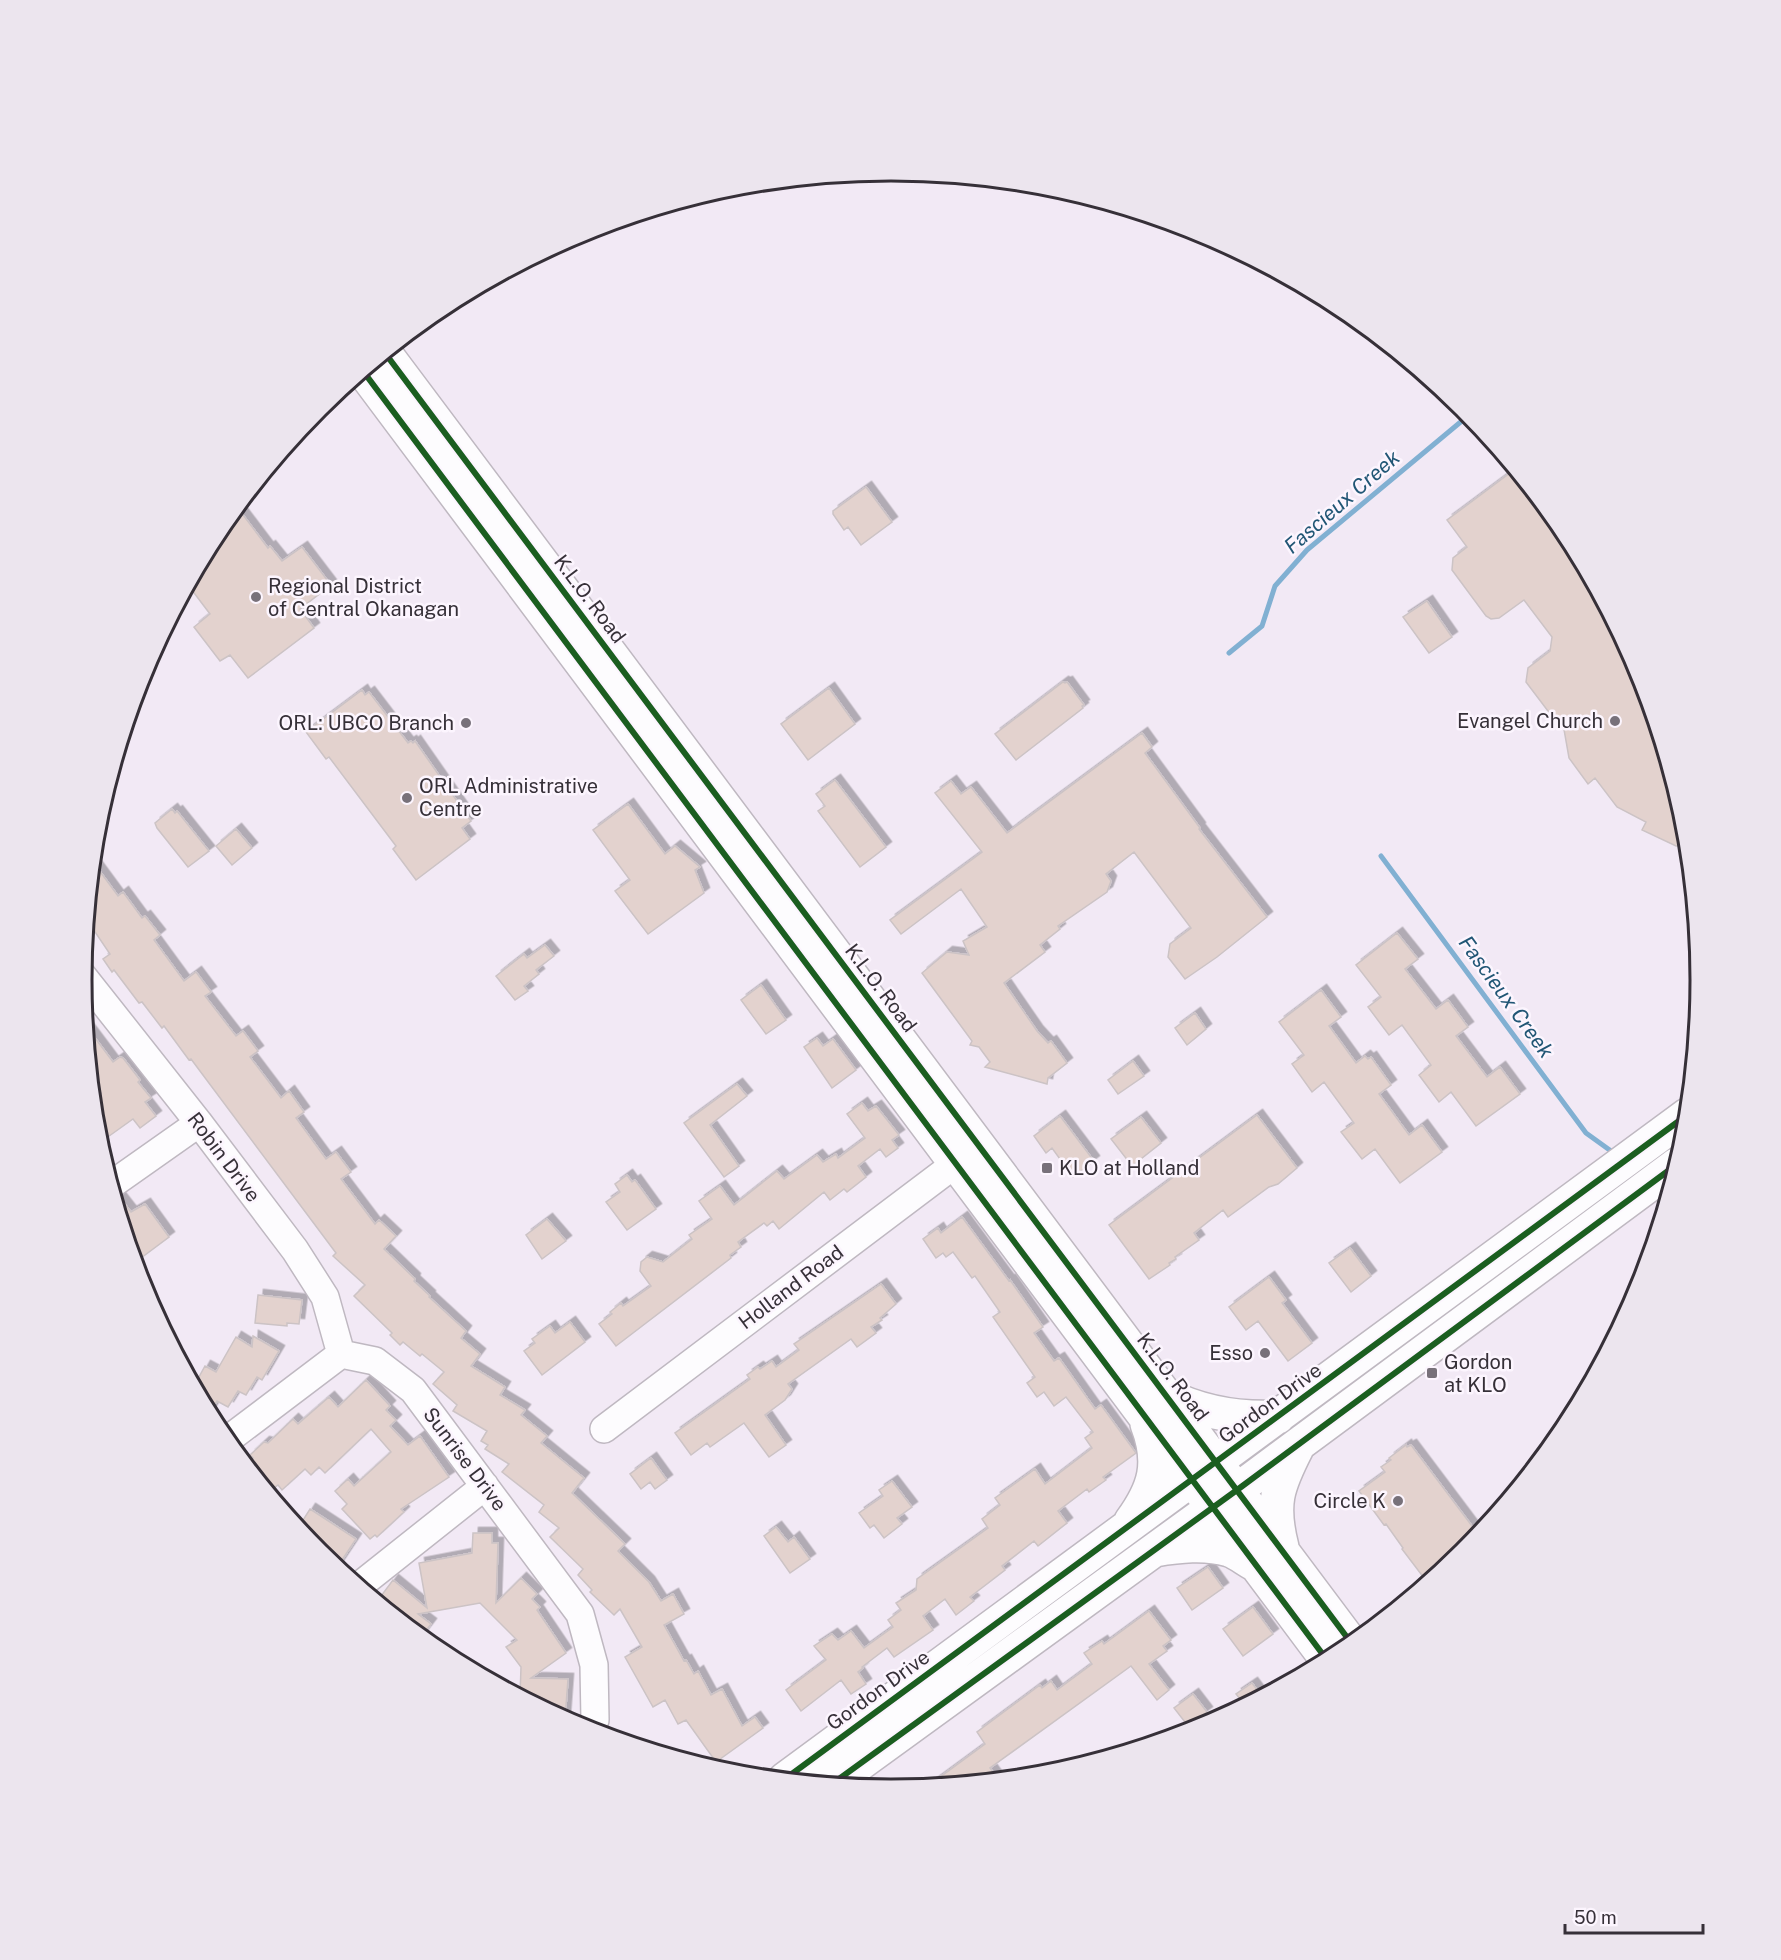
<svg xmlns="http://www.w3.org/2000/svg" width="1781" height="1960" font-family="'Public Sans',sans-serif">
<defs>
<filter id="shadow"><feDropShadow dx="5.5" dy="-5.5" stdDeviation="0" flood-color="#0004"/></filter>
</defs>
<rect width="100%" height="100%" fill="#f2e9f5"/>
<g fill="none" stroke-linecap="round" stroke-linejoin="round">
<path stroke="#81b0d2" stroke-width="5" d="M1229,653L1262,626L1275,586L1307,550L1469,415
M1381,856L1586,1133L1611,1151"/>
</g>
<path fill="#e3d2ce" stroke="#ccc3c5" stroke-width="1.5" filter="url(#shadow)" d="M1514,470L1564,531L1639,671L1684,822L1687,845L1676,846L1642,830L1646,822L1617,807L1595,778L1588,784L1569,758L1562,718L1554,719L1526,682L1528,668L1550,651L1552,637L1524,600L1499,618L1491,619L1486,616L1452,570L1453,558L1467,547L1447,520Z
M866,487L892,522L861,545L848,527L844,530L833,514V511Z
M237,507L268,548L270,546L282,561L302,547L331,585L300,609L314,628L248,678L230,655L220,661L194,627L210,614L188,585L218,530Z
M1427,601L1452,637L1429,653L1403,617Z
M1063,682L1065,683L1067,682L1084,705L1082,706L1083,708L1016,760L995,734Z
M829,688L855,724L808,760L781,724Z
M362,690L365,695L369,692L408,743L411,741L413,743L415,741L471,821L462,828L470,839L416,880L393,849L396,846L329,757L326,759L306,732Z
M1142,733L1152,747L1145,753L1200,828L1199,829L1267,917L1217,957L1185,979L1168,957L1170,944L1191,928L1134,852L1106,874L1111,881L1107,892L1058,926L1060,929L1040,945L1045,952L1004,983L1037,1031L1048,1043L1051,1041L1067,1063L1048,1078L1047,1084L985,1067L990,1062L979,1047L970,1045L972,1041L922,973L947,952L969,955L963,941L987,927L961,889L901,934L890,920L982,852L935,793L951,781L961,794L971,787L1007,833Z
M835,780L886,847L860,867L818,811L825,806L816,794Z
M628,804L665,854L675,846L700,867L695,870L704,893L648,934L615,891L630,880L593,830Z
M172,809L175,813L177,811L209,851L188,867L157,828L155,823Z
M236,829L252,848L232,865L216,846Z
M93,862L118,896L123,892L142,918L145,916L160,935L154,940L184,981L196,972L211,992L205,996L236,1036L243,1031L258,1051L250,1057L281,1098L289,1091L304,1112L296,1118L326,1159L336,1152L351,1172L341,1179L375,1224L379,1220L396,1236L384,1249L415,1279L414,1281L430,1296L429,1297L466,1331L461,1338L480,1354L471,1366L505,1387L500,1395L525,1410L521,1415L547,1436L541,1443L584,1478L572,1493L625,1544L618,1551L649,1582L661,1601L673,1594L684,1614L664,1625L684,1661L686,1660L694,1674L698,1671L711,1695L722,1689L742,1726L755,1717L763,1728L716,1762L686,1720L678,1724L665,1700L653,1707L625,1657L642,1647L620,1609L614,1615L590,1592L592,1590L578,1575L583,1569L550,1537L559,1528L539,1512L544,1505L502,1472L509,1464L485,1449L488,1445L481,1441L487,1431L453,1411L457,1405L433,1384L444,1372L422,1354L420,1356L403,1342L400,1345L390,1335L392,1333L354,1296L365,1285L333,1256L336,1253L191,1059L189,1060L164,1026L162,1028L142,1002L139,1003L114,970L112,972L103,959L110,954L87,920Z
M1397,933L1418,959L1405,969L1436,1009L1448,1000L1468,1027L1456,1036L1487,1077L1500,1067L1520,1094L1476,1126L1451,1092L1439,1102L1419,1075L1431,1065L1402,1025L1389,1035L1368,1007L1381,997L1356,965Z
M545,945L554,956L536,970L539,974L524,986L528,991L515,1000L496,976L524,954L527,958Z
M761,985L786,1020L766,1034L741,1000Z
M1321,990L1341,1017L1329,1026L1356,1063L1365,1056L1368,1059L1371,1057L1391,1085L1379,1094L1409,1135L1422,1125L1442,1152L1400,1183L1375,1149L1362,1159L1341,1132L1354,1123L1324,1082L1312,1092L1292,1064L1304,1055L1279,1022Z
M1195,1013L1206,1029L1187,1045L1175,1028Z
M86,1026L113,1062L120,1057L123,1058L140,1080L138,1082L151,1098L145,1102L156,1116L140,1128L133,1119L98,1144L93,1099L101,1093L91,1080Z
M817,1038L823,1046L833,1039L856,1070L832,1088L804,1047Z
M1133,1061L1144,1076L1118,1094L1108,1080Z
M737,1084L747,1096L710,1125L739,1166L724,1177L684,1123Z
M862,1103L868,1111L876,1106L899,1135L892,1140L898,1148L886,1157L880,1149L858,1166L866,1177L847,1192L844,1189L830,1200L824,1192L779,1229L773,1221L767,1226L764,1223L738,1242L741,1247L730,1255L731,1258L616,1346L599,1324L612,1314L610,1312L621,1303L623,1306L651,1286L640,1271L641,1262L647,1257L663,1262L692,1239L689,1235L712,1219L699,1201L720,1186L734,1205L777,1171L784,1179L817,1155L823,1162L836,1154L838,1158L865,1138L847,1114Z
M1257,1115L1297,1168L1278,1184L1269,1187L1228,1217L1223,1210L1194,1233L1199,1240L1175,1257L1176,1259L1169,1263L1170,1265L1149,1279L1109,1225Z
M1060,1116L1094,1161L1073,1177L1052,1148L1046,1153L1034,1136Z
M1141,1117L1161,1143L1132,1166L1111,1139Z
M627,1175L632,1182L635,1180L656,1209L627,1230L606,1202L620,1192L615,1184Z
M120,1198L131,1212L145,1204L169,1237L141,1258L127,1239L115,1200Z
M962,1217L1009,1281L1010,1280L1043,1327L1034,1333L1054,1361L1059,1358L1095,1409L1101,1405L1136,1453L1103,1477L1106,1480L1089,1492L1087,1489L1058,1511L1067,1523L1038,1546L1034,1541L1002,1566L1005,1570L970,1597L974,1601L956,1615L945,1599L923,1616L933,1630L894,1657L887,1648L862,1667L863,1668L858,1672L866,1684L851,1694L841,1680L801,1711L786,1690L826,1660L814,1646L832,1634L838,1640L851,1631L864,1648L893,1627L888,1620L901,1610L896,1603L916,1590L917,1579L988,1528L982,1519L1000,1505L995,1498L1035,1469L1045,1484L1092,1448L1085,1438L1093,1432L1066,1397L1054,1406L1044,1392L1037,1397L1027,1383L1035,1377L993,1317L1000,1312L975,1276L972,1278L953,1252L946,1257L943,1253L936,1258L923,1239L938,1228L941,1233Z
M547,1219L566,1241L542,1259L526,1235Z
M1350,1248L1371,1276L1351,1292L1329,1263Z
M1269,1277L1286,1300L1282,1303L1312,1343L1288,1361L1258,1321L1246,1330L1229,1307Z
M881,1284L896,1304L880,1318L882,1320L871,1327L876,1333L857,1347L851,1339L788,1384L792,1389L785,1400L765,1415L786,1445L769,1457L744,1423L710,1447L707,1443L691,1455L675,1433L750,1379L747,1375L758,1367L760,1369L772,1361L776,1367L799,1350L794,1344Z
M258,1295L302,1300L299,1324L287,1323V1326L255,1323Z
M570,1322L585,1342L542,1375L524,1351L535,1343L532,1339L550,1326L555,1333Z
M253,1336L279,1351L262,1380L257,1377L246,1395L238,1391L228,1407L217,1401L209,1414L194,1386L205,1366L216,1372L236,1337L252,1347Z
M366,1380L390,1406L386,1410L396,1420L390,1426L408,1445L420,1436L449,1477L401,1509L404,1512L377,1537L375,1535L370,1539L342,1509L347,1504L335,1491L348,1479L354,1486L391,1452L371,1429L325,1473L319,1467L311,1475L305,1469L282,1490L278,1485L270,1491L246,1465L253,1458L250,1455L264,1442L268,1443L293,1419L298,1424L329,1397L338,1407Z
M1406,1445L1407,1447L1411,1445L1478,1534L1463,1553L1427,1582L1402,1549L1403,1548L1386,1524L1384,1525L1359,1491L1385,1472L1381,1467L1391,1460L1389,1458Z
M651,1458L667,1480L655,1489L650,1482L641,1489L630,1474Z
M892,1481L912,1507L897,1518L902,1524L884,1538L874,1525L870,1528L859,1513L883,1496L879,1490Z
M310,1509L356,1539L338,1566L318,1552L309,1542L312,1538L298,1528Z
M776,1527L788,1542L794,1537L810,1559L790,1573L764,1536Z
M473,1533H492V1543H498L496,1603L521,1578L537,1594L532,1599L540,1607L537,1610L566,1653L531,1678L568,1679L565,1719L520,1696L521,1667L506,1647L517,1640L480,1603L418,1614L431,1624L421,1637L387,1609L391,1604L381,1596L393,1580L427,1608L419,1563L472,1553Z
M1208,1567L1223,1588L1192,1610L1177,1588Z
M1253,1607L1273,1634L1243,1656L1223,1629Z
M1149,1611L1171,1640L1163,1646L1167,1651L1149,1664L1169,1690L1157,1700L1131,1666L990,1768L998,1779L928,1786L985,1744L977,1732L1040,1685L1042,1688L1051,1681L1057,1690L1092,1664L1084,1653L1102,1641L1104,1644Z
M1252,1683L1261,1695L1244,1704L1236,1694Z
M1193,1694L1207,1712L1188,1726L1174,1708Z"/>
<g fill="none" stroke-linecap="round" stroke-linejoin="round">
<g stroke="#bfb8c1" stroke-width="30">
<path id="minor" d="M82,975L199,1123L295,1250L325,1297L341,1354
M111,1185L199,1123
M604,1429L971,1152
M226,1441L341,1354L375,1361L413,1390L580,1614L594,1665L595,1720L590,1731
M359,1586L485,1486"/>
</g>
<g stroke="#bfb8c1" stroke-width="36">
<path id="major" d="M385,353L1352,1644
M363,371L1327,1660
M1166,1395C1202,1413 1238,1419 1278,1417
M1131,1521C1155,1488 1162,1463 1147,1424
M1282,1547C1271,1504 1277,1487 1297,1448
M1155,1550C1179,1546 1205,1543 1229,1550C1238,1553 1246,1560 1254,1564
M785,1779L1687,1115
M832,1784L1237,1490L1676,1165"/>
</g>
<use href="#minor" stroke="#fdfcfe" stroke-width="27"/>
<use href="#major" stroke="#fdfcfe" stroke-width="33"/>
<g stroke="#fcf5fe" stroke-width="10">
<path id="cycleway" d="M385,353L1352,1644
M363,371L1327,1660
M785,1779L1687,1115
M832,1784L1237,1490L1676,1165"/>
</g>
<use href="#cycleway" stroke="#1b5e20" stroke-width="6"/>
</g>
<g fill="#78717a" stroke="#fcf5fe" stroke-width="2">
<circle cx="256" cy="597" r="6"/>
<circle cx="1615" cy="721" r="6"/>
<circle cx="466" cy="723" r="6"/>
<circle cx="407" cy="798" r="6"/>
<rect x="1041" y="1162" width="12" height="12" rx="3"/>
<circle cx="1265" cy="1353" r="6"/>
<rect x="1426" y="1367" width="12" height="12" rx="3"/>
<circle cx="1398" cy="1501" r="6"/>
</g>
<g text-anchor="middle" stroke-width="5" stroke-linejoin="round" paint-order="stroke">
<g font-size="20" fill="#363038" stroke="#fcf5fe" text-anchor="start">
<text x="268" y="593">Regional District<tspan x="268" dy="23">of Central Okanagan</tspan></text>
<text x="1603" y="728" text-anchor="end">Evangel Church</text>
<text x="454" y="730" text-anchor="end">ORL: UBCO Branch</text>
<text x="419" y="793">ORL Administrative<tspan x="419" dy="23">Centre</tspan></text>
<text x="1059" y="1175">KLO at Holland</text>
<text x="1253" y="1360" text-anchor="end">Esso</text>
<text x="1444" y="1369">Gordon<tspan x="1444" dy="23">at KLO</tspan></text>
<text x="1386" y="1508" text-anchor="end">Circle K</text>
</g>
<g font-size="20" fill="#363038" stroke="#fcf5fe">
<text transform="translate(590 599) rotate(53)" y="7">K.L.O. Road</text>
<text transform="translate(881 988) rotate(53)" y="7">K.L.O. Road</text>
<text transform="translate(224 1157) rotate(53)" y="7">Robin Drive</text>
<text transform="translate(791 1287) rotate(-37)" y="7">Holland Road</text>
<text transform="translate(1173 1377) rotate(53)" y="7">K.L.O. Road</text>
<text transform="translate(1270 1403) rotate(-36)" y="7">Gordon Drive</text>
<text transform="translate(465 1459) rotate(53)" y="7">Sunrise Drive</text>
<text transform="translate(878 1690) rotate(-36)" y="7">Gordon Drive</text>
</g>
<g font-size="21" font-style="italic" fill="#215675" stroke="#fcf5fe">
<text transform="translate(1342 502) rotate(-41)" y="7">Fascieux Creek</text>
<text transform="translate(1506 997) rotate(54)" y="7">Fascieux Creek</text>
</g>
</g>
<path d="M0 0H1781V1960H0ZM92 980a799 799 0 1 1 1598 0a799 799 0 1 1-1598 0Z" fill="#ece5ee" fill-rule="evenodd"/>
<path fill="none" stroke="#363038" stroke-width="3" d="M92 980a799 799 0 1 1 1598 0a799 799 0 1 1-1598 0Z"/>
<path d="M1565 1924v9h138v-9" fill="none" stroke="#363038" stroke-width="3"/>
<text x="1574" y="1924" font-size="18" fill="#363038" stroke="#fcf5fe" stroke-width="4.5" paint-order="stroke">50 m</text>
</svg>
